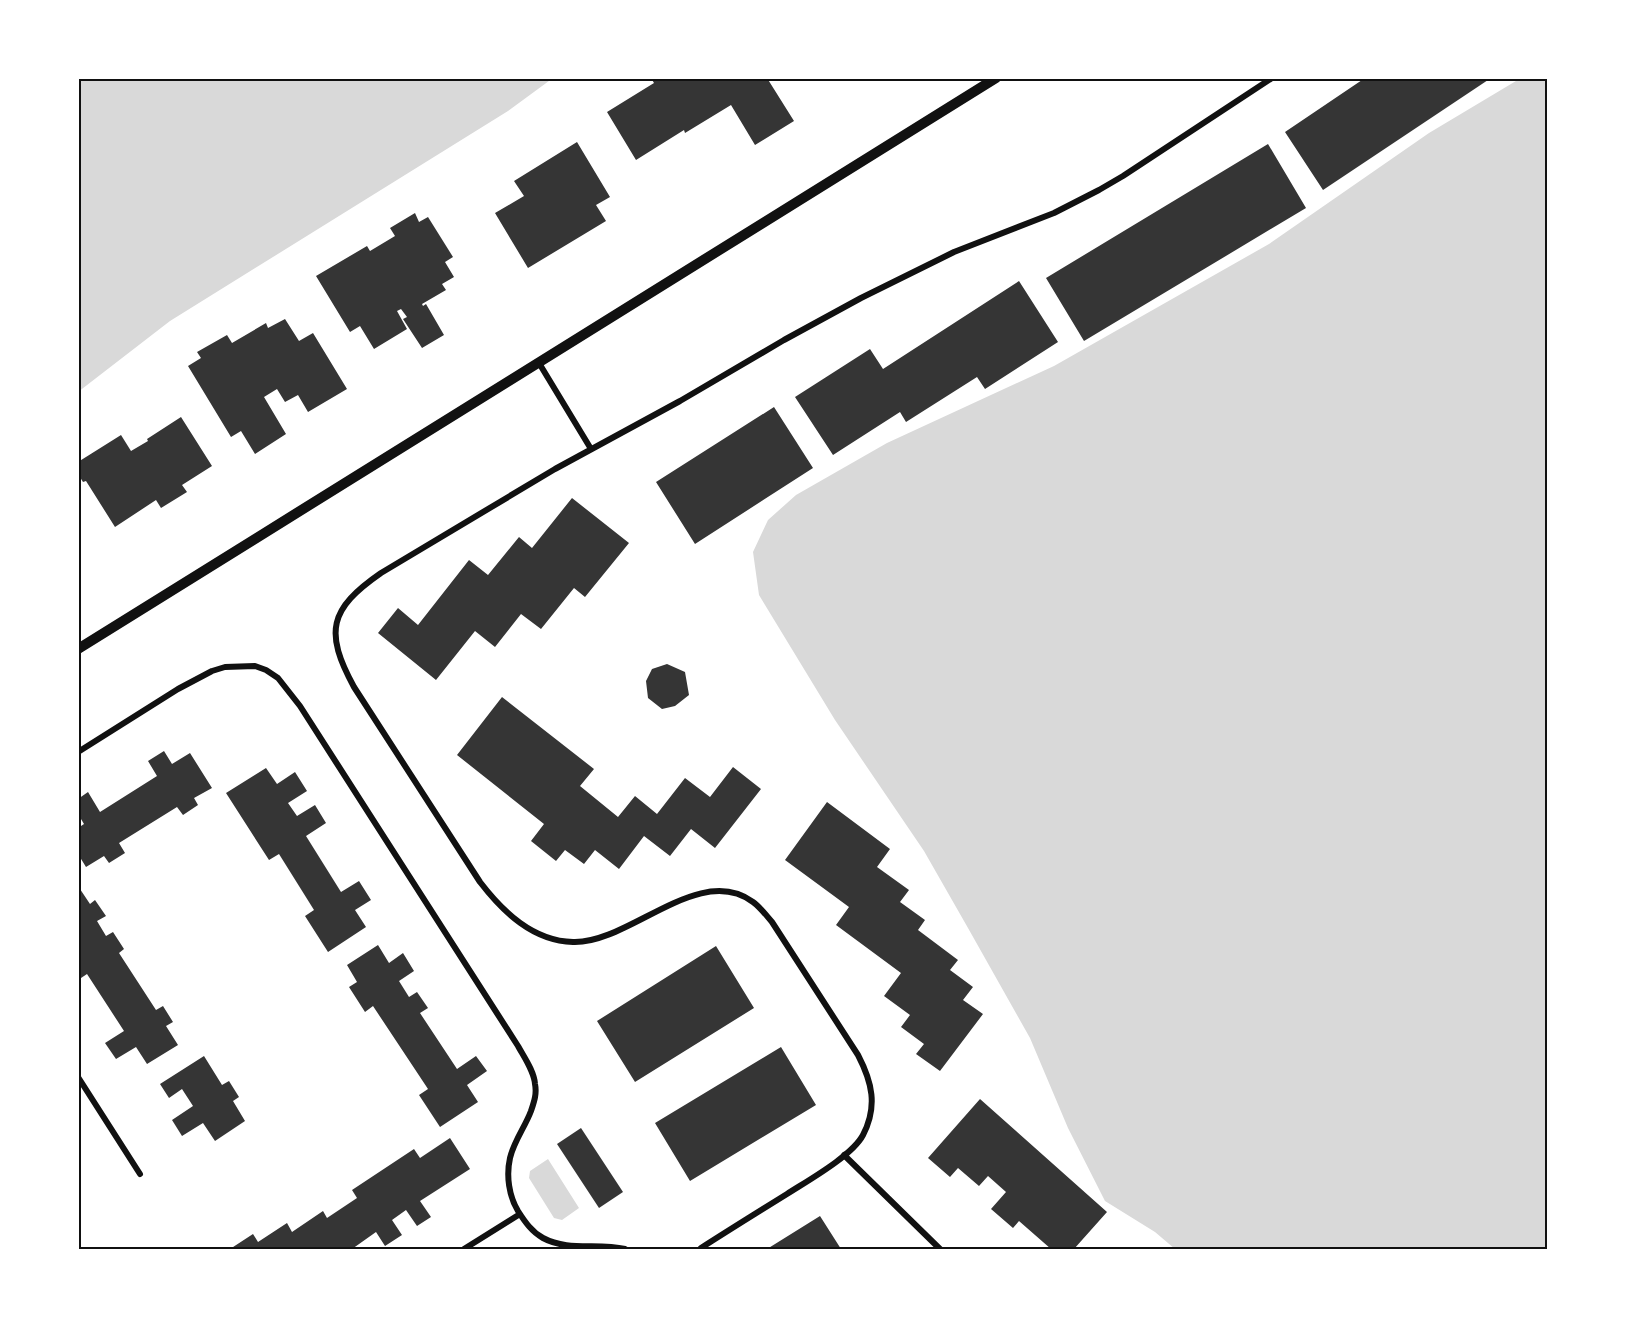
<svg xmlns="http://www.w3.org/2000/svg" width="1625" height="1327" font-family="'Crimson Pro',serif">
<rect width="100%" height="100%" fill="#fff"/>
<path fill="#d9d9d9" d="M78,78H553L508,111L170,321L78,392Z
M1521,78H1547V1249H1175L1155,1232L1105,1201L1068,1128L1030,1038L968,928L924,851L835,720L759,595L753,552L768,520L796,495L887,443L1054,366L1269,244L1429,133Z
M548,1159L579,1208L562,1220L554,1218L529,1178L530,1171Z"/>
<path fill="#353535" d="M651,78H767L794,121L755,145L731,105L685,133L684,130L636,160L607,112L654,83Z
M1365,78H1491L1323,190L1285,132Z
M577,142L610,197L596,205L606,221L528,268L495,213L524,196L514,181Z
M1268,144L1306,208L1084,341L1046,278Z
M415,213L419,222L428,217L453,257L445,262L454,277L442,284L446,290L422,304L423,306L426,304L444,335L422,348L403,319L407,317L401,309L397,311L407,329L374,349L360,326L350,332L316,276L367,246L370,251L395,236L390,228Z
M1019,281L1058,342L985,389L977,377L906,422L900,412L833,455L795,397L870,349L883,369Z
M285,319L299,341L313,333L347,389L308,412L298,395L285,402L277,389L264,397L286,434L255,454L241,431L231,437L188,366L201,358L197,352L227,335L232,343L266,323L268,328Z
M774,407L813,468L695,544L656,482Z
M181,417L212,466L182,485L187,492L161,508L156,500L115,527L86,481L83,482L78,474V462L121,435L131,451L148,441L147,439Z
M572,498L629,543L585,597L574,588L541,629L521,614L495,647L475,631L436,680L378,633L398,608L418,625L469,560L488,575L519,537L532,548Z
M667,664L685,672L689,695L675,706L662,709L648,698L646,681L652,669Z
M502,697L594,769L580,786L618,817L635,796L657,814L685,778L710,797L733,767L761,789L715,848L691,829L670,856L644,836L619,869L595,850L584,864L565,850L556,861L531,841L544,824L457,755Z
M164,751L172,764L190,753L212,788L194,798L198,805L183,815L177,807L119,843L125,853L109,863L104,856L86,867L78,854V828L84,824L78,814V799L88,792L100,812L157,776L148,761Z
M266,768L277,784L295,772L307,791L288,803L297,816L315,805L326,823L306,836L341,892L359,881L371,900L355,910L366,927L328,952L305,916L314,910L279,854L269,860L226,793Z
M827,802L890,849L877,867L909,890L900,902L925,920L918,930L958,960L950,970L973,987L963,1000L983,1014L940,1071L916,1054L924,1044L901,1027L910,1015L884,996L901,973L836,925L849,907L785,860Z
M78,886L90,904L95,900L106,916L97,921L106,936L113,932L124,949L119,953L156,1010L163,1006L173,1022L166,1026L178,1045L147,1064L136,1047L116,1059L105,1043L124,1031L87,974L78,980Z
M378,945L389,963L403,953L414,971L399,981L409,997L417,992L428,1008L420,1013L457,1069L476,1056L487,1071L467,1085L478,1102L440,1127L419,1095L428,1089L373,1006L365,1012L349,987L357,982L347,965Z
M716,946L754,1008L635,1082L597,1021Z
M781,1047L816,1105L690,1181L655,1123Z
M204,1056L222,1085L229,1081L239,1097L233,1101L245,1121L215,1141L203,1123L182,1136L172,1120L193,1106L182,1089L169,1098L160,1084Z
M980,1099L1107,1212L1074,1249H1051L1019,1221L1013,1228L991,1209L1006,1192L988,1176L979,1186L958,1168L950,1177L928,1158Z
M581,1128L623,1192L599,1208L557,1144Z
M450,1138L470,1169L420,1201L431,1217L417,1226L406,1210L392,1220L402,1235L385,1246L376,1232L352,1249H230L253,1234L258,1242L287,1223L292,1232L323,1211L327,1218L357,1198L352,1190L414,1149L420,1158Z
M820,1216L841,1249H767Z"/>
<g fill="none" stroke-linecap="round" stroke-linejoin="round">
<path stroke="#111" stroke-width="6" d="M539,363L591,449
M78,752L178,689L212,671L225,667L255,666L266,670L278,678L300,706L518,1046C524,1057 534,1071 535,1084C537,1094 534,1102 531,1111C525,1127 514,1141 510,1158C506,1176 509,1196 518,1211C525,1222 532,1232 543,1238C569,1252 598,1242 625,1249
M78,1077L140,1174
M844,1155L940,1249
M701,1248C729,1230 758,1212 787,1194C807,1181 852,1156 863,1135C878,1106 872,1082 858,1055L772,922C766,915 760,907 753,902C699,862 629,944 573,942C533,941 503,912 480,882L354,687C324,632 329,609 381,573L555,469L680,401L784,340L861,298L954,252L1054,213L1099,190L1123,176L1272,78
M464,1249L520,1214"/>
<path stroke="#111" stroke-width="10" d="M78,649L996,78"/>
</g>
<rect width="1625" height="1327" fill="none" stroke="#ffffff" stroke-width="159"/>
<rect x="80" y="80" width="1466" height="1168" fill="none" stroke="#111" stroke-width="2"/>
</svg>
